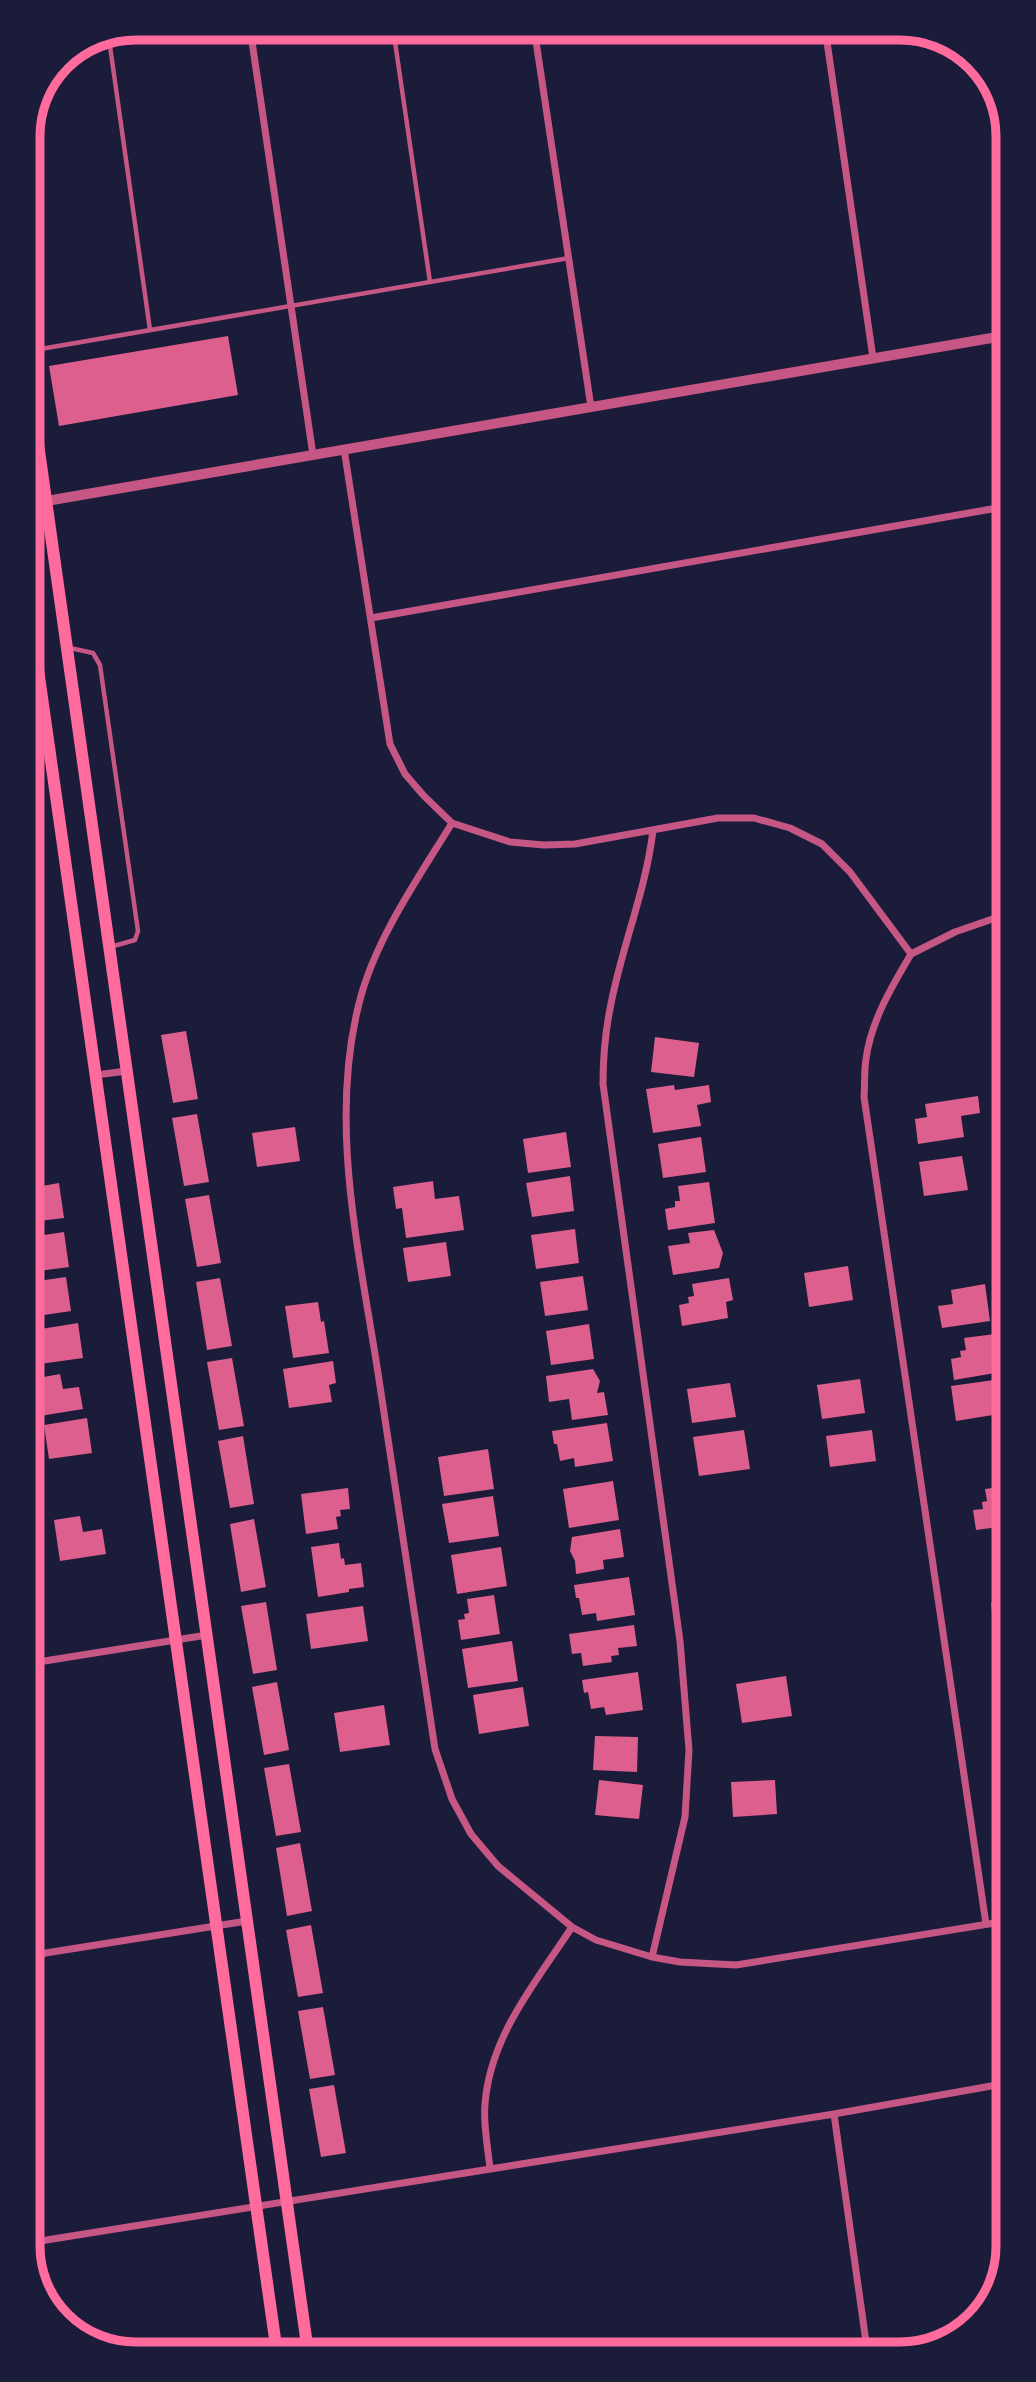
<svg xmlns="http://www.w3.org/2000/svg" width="1036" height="2382" font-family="'Nunito Sans',sans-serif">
<rect width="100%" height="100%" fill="#1b1b3a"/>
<path fill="#dd5f8e" d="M228,336L238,395L59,426L49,366Z
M186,1031L198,1099L173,1103L161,1035Z
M655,1037L699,1043L694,1077L651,1072Z
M674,1085L675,1090L709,1085L711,1102L697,1105L701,1126L653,1133L646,1089Z
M978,1096L980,1113L961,1116L964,1137L918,1144L915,1119L927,1117L925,1104Z
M197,1114L209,1182L184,1186L172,1118Z
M295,1127L300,1161L257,1167L252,1133Z
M566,1132L571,1167L528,1173L523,1139Z
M701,1137L706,1172L663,1178L658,1144Z
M962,1156L968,1190L924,1196L919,1162Z
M570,1176L574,1211L532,1217L526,1183Z
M433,1181L435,1199L459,1196L464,1230L406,1238L402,1208L396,1209L393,1187Z
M709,1182L715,1223L668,1230L665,1209L675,1207V1201H680L678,1186Z
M59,1183L64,1218L31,1222V1188Z
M209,1195L221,1263L197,1267L185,1199Z
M575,1229L579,1263L536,1269L531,1235Z
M714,1230L723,1253L719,1268L673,1275L668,1246L690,1243L688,1233Z
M64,1232L69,1267L31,1272V1237Z
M446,1242L451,1276L408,1282L403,1248Z
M848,1266L853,1300L809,1307L804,1273Z
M583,1276L588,1310L545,1316L540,1282Z
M66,1277L71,1311L31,1317V1282Z
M220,1278L232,1346L207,1350L196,1282Z
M729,1278L733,1300L726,1302L728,1318L682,1326L679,1305L689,1303L688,1297L694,1296L692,1284Z
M985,1284L990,1321L942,1328L938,1306L953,1304L951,1290Z
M318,1302L321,1322L324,1321L329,1353L293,1358L285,1306Z
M78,1323L83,1358L40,1364L35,1330Z
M589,1324L594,1359L551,1365L546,1331Z
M995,1334L1001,1372L954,1380L951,1359L961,1357L960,1351L966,1350L964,1338Z
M232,1358L244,1426L219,1430L207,1362Z
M333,1361L336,1383L329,1385L332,1402L289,1408L283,1369Z
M593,1369L600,1381L597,1393L604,1392L608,1415L572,1420L569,1399L549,1402L546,1376Z
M60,1374L63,1389L79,1387L83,1409L40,1416L33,1379Z
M860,1379L865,1413L822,1419L817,1385Z
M994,1380L999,1414L956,1421L951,1386Z
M730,1383L736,1417L692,1423L687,1389Z
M87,1418L92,1453L49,1459L44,1425Z
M607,1423L613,1461L575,1467L574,1458L560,1461L557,1444H554L552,1431Z
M744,1430L750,1469L699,1476L693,1437Z
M872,1430L876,1461L830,1467L826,1436Z
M243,1436L254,1504L230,1508L218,1441Z
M488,1449L494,1489L444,1496L438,1457Z
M613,1481L619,1520L569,1528L563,1489Z
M1006,1486V1526L976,1530L973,1510L983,1509L982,1502L987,1501L985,1489Z
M348,1488L350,1509L340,1510L341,1516L336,1517L338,1529L306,1534L301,1494Z
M493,1496L499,1536L449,1543L442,1504Z
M80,1516L83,1532L102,1529L106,1554L60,1561L54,1520Z
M254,1519L266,1587L241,1592L230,1524Z
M620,1529L624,1557L603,1560L604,1569L576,1574L575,1561L570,1551L572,1537Z
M339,1543L341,1559L344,1558L345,1565L361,1563L364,1587L349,1589V1592L318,1597L311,1547Z
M501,1547L507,1586L457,1594L451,1555Z
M629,1577L635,1615L597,1621L596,1613L582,1615L579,1598H576L574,1585Z
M494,1595L500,1634L461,1640L458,1620L465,1619L464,1614L469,1613L467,1599Z
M1006,1601V1636L995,1638L991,1603Z
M266,1602L277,1670L253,1674L241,1606Z
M363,1606L368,1641L311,1649L306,1614Z
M634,1625L637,1646L618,1648L619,1655L611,1656L612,1662L583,1666L581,1653L572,1654L569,1634Z
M512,1641L518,1681L468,1688L462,1649Z
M1006,1648V1684H1003L998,1650Z
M638,1672L643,1710L606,1715L604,1707L591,1709L588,1692L584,1693L582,1680Z
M786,1676L792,1716L742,1723L736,1684Z
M277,1682L289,1750L264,1755L252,1687Z
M523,1687L529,1726L479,1734L473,1695Z
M384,1705L390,1745L340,1752L334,1713Z
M595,1736L638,1737L637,1772L593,1770Z
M289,1764L301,1832L276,1836L264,1768Z
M599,1780L643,1785L639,1819L595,1815Z
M775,1780L777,1814L733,1817L731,1782Z
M300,1843L312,1911L287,1916L276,1848Z
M311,1925L323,1993L298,1997L286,1930Z
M323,2007L335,2075L310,2079L298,2011Z
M334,2085L346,2153L321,2157L309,2089Z"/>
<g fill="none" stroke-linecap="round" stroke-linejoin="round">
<path stroke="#c65784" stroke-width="4.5" d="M393,28L430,282
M109,39L150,330
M29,351L569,258
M70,648L93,653L100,665L138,931L135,940L110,947"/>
<path stroke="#c65784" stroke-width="7" d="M250,28L313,455
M534,28L591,407
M825,28L873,358
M344,449L390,744L405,774L424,796L452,823L510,842L544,845L575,844L718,818H754L790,828L822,844L850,872L911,954
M371,618L1003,507
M452,823C419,877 378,935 361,996C327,1119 359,1249 378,1373C397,1498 416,1624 435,1749L452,1799L471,1834L498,1866L572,1927L596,1940L652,1957L680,1962L736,1965L1007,1921
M911,954C892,986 871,1021 866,1059C864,1071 865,1084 864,1097L986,1924
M911,954L955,932L1004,915
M96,1075L127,1071
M32,1663L207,1635
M33,1955L247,1921
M652,1957L685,1817L689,1750L680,1641L603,1084C603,1058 605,1034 610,1009C621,948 646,891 653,830
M834,2114L867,2349
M490,2169C488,2148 483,2125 485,2104C490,2036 536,1982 572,1927
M34,2242L834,2114L1008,2083"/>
<path stroke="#c65784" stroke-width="10" d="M29,504L1003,336"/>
<path stroke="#ff6b9d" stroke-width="12" d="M29,380L308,2352
M29,606L277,2353"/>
</g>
<path d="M0 0H1036V2382H0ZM136 40H900A96 96 0 0 1 996 136V2246A96 96 0 0 1 900 2342H136A96 96 0 0 1 40 2246V136A96 96 0 0 1 136 40Z" fill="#1b1b3a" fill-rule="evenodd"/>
<path fill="none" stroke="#ff6b9d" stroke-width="9" d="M136 40H900A96 96 0 0 1 996 136V2246A96 96 0 0 1 900 2342H136A96 96 0 0 1 40 2246V136A96 96 0 0 1 136 40Z"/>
</svg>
